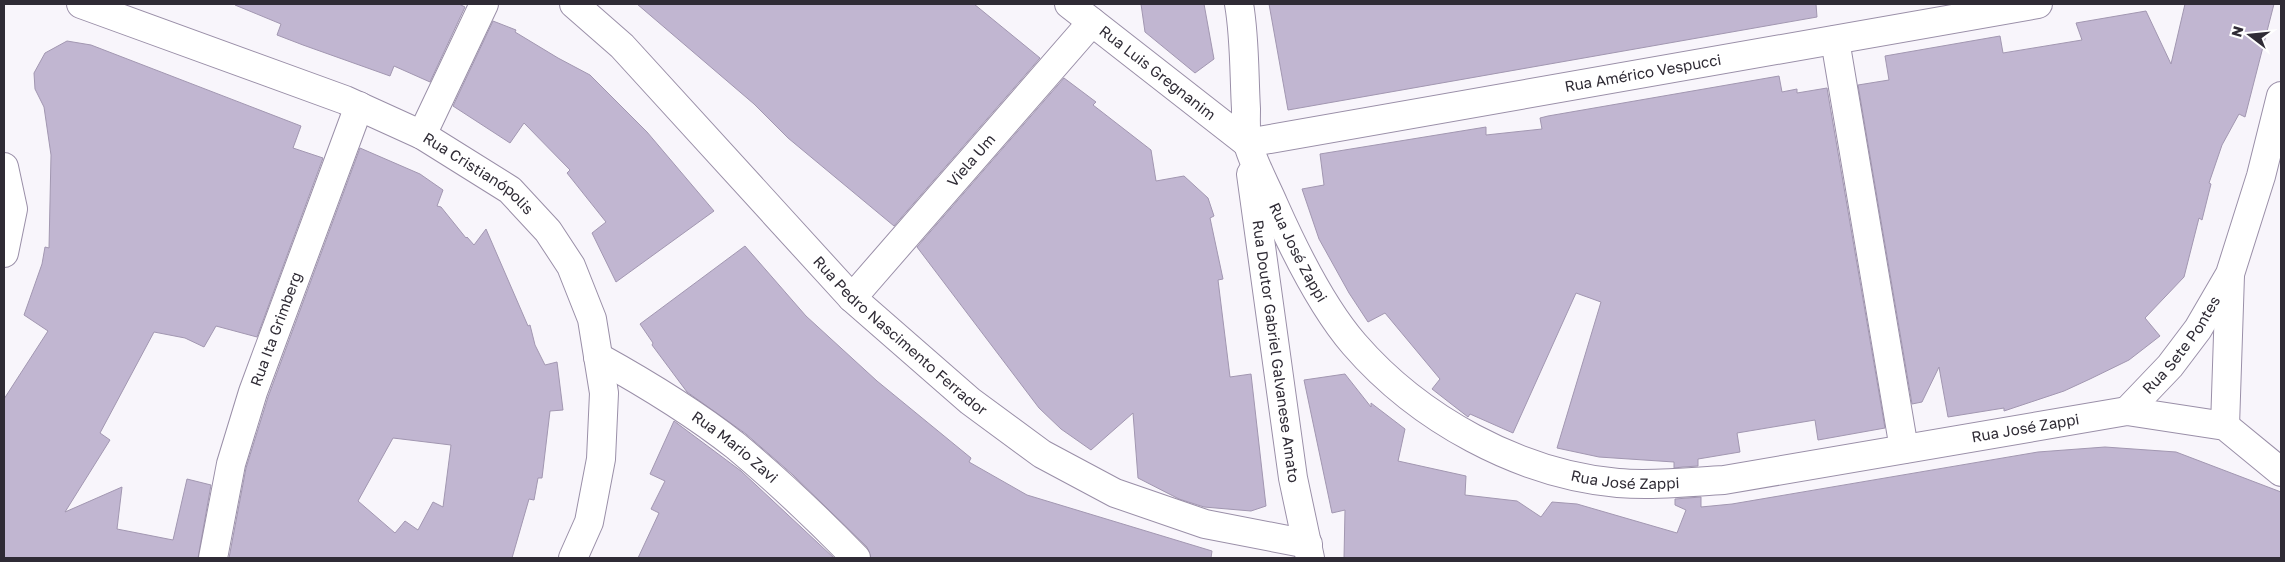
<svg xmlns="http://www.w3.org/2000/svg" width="2285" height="562" font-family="'Golos Text',sans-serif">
<rect width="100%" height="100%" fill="#f8f5fb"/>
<path fill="#c1b6d1" stroke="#a297b1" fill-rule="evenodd" d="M235,4H459L465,7L430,82L394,66L390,76L303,45L277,35L281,24L235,5Z
M637,4H974L1040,58L894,226L788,138L754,104Z
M1141,4H1204L1214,59L1195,73L1145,32Z
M1269,4H1816L1817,17L1288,110Z
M2185,4H2274L2245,117L2239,114L2222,145L2209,183L2211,184L2202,220L2199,218L2184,277L2145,318L2160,336L2129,360L2090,379L2064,391L2004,411V408L1948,417L1939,367L1922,402L1912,404L1858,85L1889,80L1885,56L2000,36L2003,53L2082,40L2076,23L2146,11L2171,64Z
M493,21L516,30L515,32L558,58L590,75L647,132L714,211L616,282L592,233L606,222L567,173L570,170L524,123L510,143L453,106Z
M67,41L91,45L301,126L293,148L323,158L257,337L216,326L204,347L185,338L154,332L100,433L110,440L65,512L122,487L117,529L173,540L187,479L211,485L198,558H4V399L48,331L24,315L42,264L45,247L49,248L51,155L44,107L35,89L34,73L45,53Z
M1779,76L1782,92L1797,89V93L1827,88L1885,428L1818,440L1815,420L1737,433L1740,452L1698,459V466L1683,467L1674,468V462L1599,457L1557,448L1601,302L1576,293L1513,433L1470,414L1468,417L1432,389L1440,379L1385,313L1368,322L1349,293L1319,239L1302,189L1324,185L1320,154L1486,127V135L1542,129L1540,118L1548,116Z
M1064,78L1096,102L1093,105L1151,150L1156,181L1184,176L1208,198L1214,216L1210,218L1223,279L1218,280L1230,377L1251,374L1266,506L1251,511L1204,507L1179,499L1138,478L1133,413L1091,450L1061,429L1039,408L917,247Z
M360,148L420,174L443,190L437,206L441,207L466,238L467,237L474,245L486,229L528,326L530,325L535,345L545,365L557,362L563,410L550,411L542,478H538L534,500L529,499L512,558H229L246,468L268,397ZM393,438L451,445L443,507L433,502L418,530L405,521L395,533L358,501Z
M745,246L806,316L877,381L971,458L969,462L1027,495L1212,551L1211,558H871L867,547L793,475L746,434L687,392L652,345L653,343L640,324Z
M1345,374L1371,407V403L1405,429L1398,461L1466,476L1465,495L1517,501L1541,517L1552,502L1577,504L1677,533L1686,510L1675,505V499L1701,497V507L1732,504L2038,452L2105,447L2176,452L2281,492V558H1344L1345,510L1332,513L1304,380Z
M674,421L741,471L834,558H638L659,513L651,509L665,481L650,474Z"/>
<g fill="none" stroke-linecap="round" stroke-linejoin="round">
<g stroke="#9a8fa8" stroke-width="30">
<g id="minor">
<path id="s1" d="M81,4L345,100L422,135L510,190L548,231L571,266L592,319L604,393L601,459L589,522L573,558"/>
<path id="s2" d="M574,4L622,46L852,298L970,401L1042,454L1115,493L1205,524L1308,544"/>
<path id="s3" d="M1069,4L1247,143"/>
<path id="s4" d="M1239,4C1245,38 1244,75 1246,109C1246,120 1245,134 1248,144C1254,165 1266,186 1274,205C1294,250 1322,307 1354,344C1419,419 1519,474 1618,483C1653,486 1689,482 1724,480L2127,411L2225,426L2281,472"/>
<path d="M1835,40L1904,449"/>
<path d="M422,135L484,4"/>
<path id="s5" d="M1247,143L2038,4"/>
<path d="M4,167L13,209L4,253"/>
<path id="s6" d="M1251,174L1293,478L1310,558"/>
<path id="s7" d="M852,298L1092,22"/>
<path id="s8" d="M598,357C645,383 693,412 736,446C778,481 818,519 856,558"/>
<path id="s9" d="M2127,411L2170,366L2198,329L2230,274L2261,176L2281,96"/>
<path d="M2225,426L2230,275"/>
<path id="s10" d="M213,558L231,464L253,392L359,106"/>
</g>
</g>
<use href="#minor" stroke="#fff" stroke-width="28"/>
</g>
<g text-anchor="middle" stroke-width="4" stroke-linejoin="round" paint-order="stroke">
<g font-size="15" fill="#2f2b35" stroke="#fff">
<text dy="5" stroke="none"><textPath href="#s3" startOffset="112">Rua Luis Gregnanim</textPath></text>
<text dy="5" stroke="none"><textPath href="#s5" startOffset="402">Rua Américo Vespucci</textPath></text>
<text dy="5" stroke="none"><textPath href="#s7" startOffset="182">Viela Um</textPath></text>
<text dy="5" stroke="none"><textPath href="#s1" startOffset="434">Rua Cristianópolis</textPath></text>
<text dy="5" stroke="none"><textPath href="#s4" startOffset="260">Rua José Zappi</textPath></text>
<text dy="5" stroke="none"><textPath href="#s10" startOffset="238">Rua Ita Grimberg</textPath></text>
<text dy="5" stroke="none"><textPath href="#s2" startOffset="466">Rua Pedro Nascimento Ferrador</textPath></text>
<text dy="5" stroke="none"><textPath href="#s9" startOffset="86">Rua Sete Pontes</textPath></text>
<text dy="5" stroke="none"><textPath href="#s6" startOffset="179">Rua Doutor Gabriel Galvanese Amato</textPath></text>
<text dy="5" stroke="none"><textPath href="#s4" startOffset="1085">Rua José Zappi</textPath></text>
<text dy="5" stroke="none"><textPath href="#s8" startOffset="164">Rua Mario Zavi</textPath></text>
<text dy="5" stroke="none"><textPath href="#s4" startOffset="680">Rua José Zappi</textPath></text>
</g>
</g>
<rect width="2285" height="562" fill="none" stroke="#2f2b35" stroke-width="10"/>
<g transform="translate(2250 35) rotate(286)" stroke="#ffffff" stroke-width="4" paint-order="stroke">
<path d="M0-4L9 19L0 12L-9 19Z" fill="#2f2b35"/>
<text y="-8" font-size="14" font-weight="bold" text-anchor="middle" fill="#2f2b35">N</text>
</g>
</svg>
